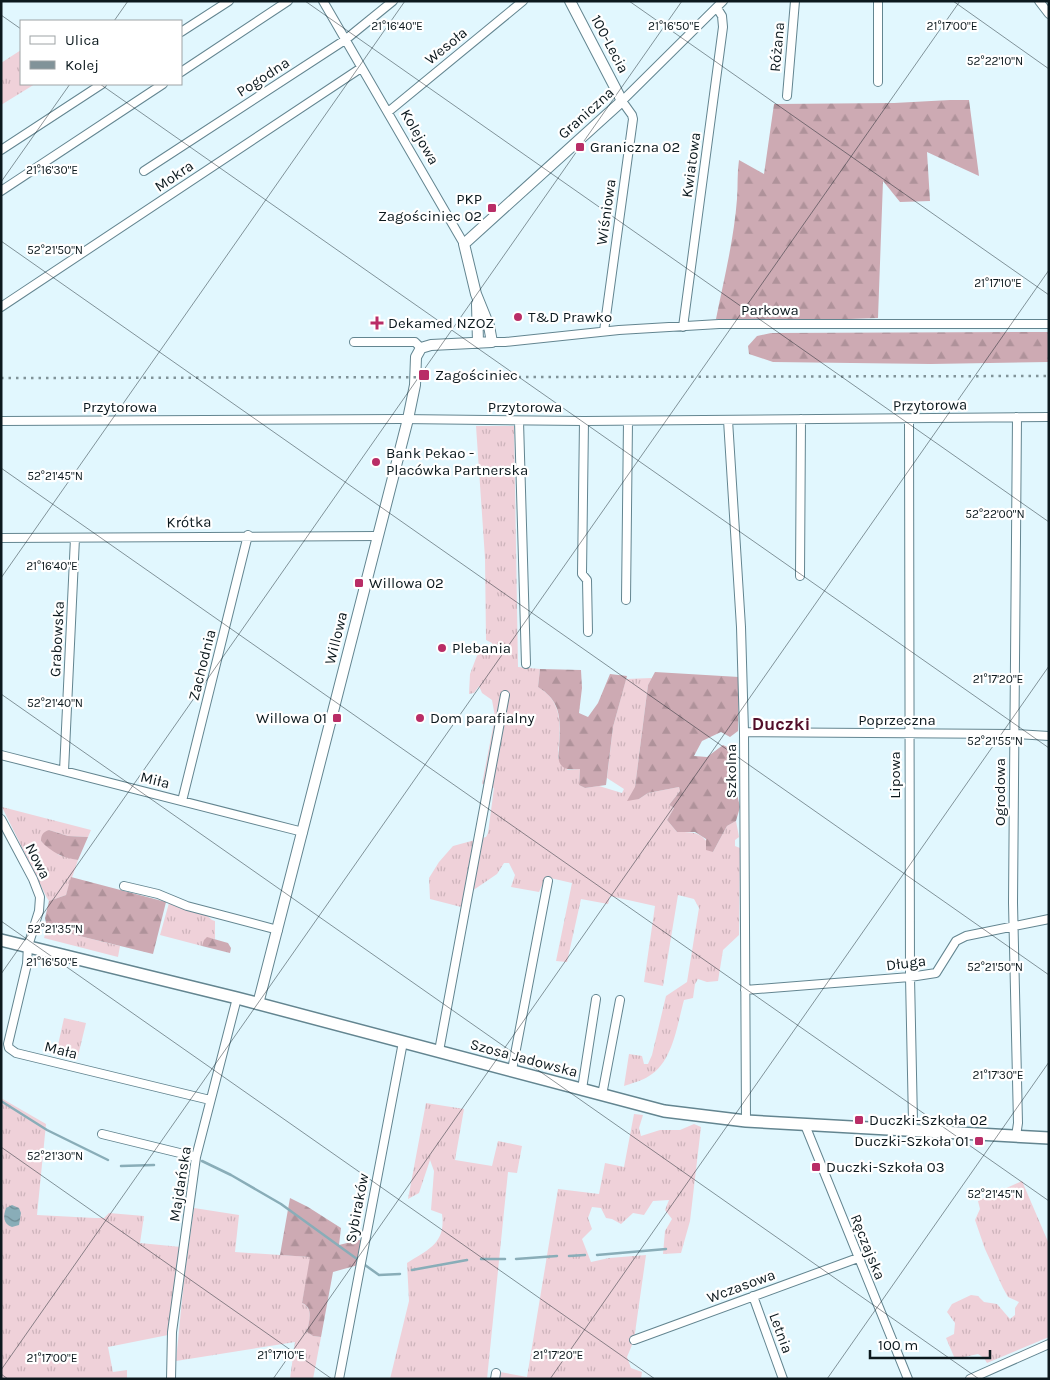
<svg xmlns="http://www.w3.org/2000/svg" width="1050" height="1380" font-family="Karla,sans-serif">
<defs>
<pattern id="grass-tufts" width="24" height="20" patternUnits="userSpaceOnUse" patternTransform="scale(1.25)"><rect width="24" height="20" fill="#efd1d9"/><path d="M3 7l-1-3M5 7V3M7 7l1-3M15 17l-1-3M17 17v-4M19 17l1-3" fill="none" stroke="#ccb3ba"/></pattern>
<pattern id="forest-firs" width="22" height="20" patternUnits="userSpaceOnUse" patternTransform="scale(1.25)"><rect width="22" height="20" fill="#cdaab3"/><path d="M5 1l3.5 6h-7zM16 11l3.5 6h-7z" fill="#af929a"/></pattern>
<pattern id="water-waves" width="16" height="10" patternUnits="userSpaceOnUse" patternTransform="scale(1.25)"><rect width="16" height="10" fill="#89adb8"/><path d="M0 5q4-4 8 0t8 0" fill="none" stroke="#6e8c95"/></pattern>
</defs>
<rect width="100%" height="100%" fill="#e1f7fe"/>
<path fill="url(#grass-tufts)" d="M21,50V84H35L1,105V63Z
M476,426H514L518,667L540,669L538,687C566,704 559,729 558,758L568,770L580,769L579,785L585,788L599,786L622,793L624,789L607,778L613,727L626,679L652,678L648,685L635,787L639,799L648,793L679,787L680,791L669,805L674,808L667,820L677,832C698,832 703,833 713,852L727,826L736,821L739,837L735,840V846L740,848L739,935L723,950L718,981L707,982L698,979L695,984L693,998L684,1000C677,1025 673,1062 649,1076C642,1081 632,1083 624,1086L629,1054L642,1056L644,1064H648L652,1055L666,996L687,982L699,908L694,899L678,895L663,986L644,982L655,906L610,896L608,904L581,899L567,962L556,961L572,883L546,877L539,892L511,887L515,875L509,863H504L497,874L472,891L469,909L430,899L429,878L439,862L453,846L486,837L488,833L494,788L482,784L495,717L492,700L482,693L479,686L474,693L469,694L470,674L478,653L497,654L492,643L486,640L485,558Z
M2,807L91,830L88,837L68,836L49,830L41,841L59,855L78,860L66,895L49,901L47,898Z
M169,903L203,912L212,920L215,921V939L207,938L202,946L160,935Z
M47,928L120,946L118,957L44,938Z
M64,1018L86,1023L77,1060L56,1054Z
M1,1098L46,1124L37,1215L95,1218H104L109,1213L144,1216L140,1243L181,1247L168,1335L108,1347L113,1372L127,1370V1379H1Z
M426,1103L464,1109L455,1160L492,1166L498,1141L522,1146L517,1173L508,1172L487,1379H390L409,1301L407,1263C429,1249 446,1243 442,1214L431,1210L434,1171L430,1160L419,1193L408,1199Z
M634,1114L643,1115L639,1128L641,1136L660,1130H680L694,1124L701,1127L690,1221L681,1253L663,1254L665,1231L672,1219L665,1210L669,1200L653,1201L644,1215L633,1213L621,1224L612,1219L606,1218L601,1208L592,1207L588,1218L592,1229L582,1239L591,1262L609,1258L646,1255L634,1340L627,1357L631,1368L642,1372L641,1379H499L500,1372L527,1377L558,1189L599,1194L605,1163L624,1167Z
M1022,1181L1049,1244V1337L987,1363L984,1358L978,1354L955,1359L946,1338L954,1334L955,1323L947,1312L952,1304L971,1295L978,1296L984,1302L997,1304L1010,1319L1015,1315V1308L1019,1302L1008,1297L1003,1288L985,1249L975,1220L980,1209L978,1201Z
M194,1208L239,1215L235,1252L311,1257L302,1303C314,1309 309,1321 307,1332L313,1336L321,1337L313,1379H290L295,1342L176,1361L184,1279Z"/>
<path fill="url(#forest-firs)" d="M950,100H969L979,176L927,152L930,201L900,202L883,181L878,318L765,322L716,319C724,279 734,239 737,199C738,186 737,173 739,160L764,174L774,104L894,103Z
M1049,332V362L931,364L773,362L749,354L748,346L757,336L771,333Z
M540,669L581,670L582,688L579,713L588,717L598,703L610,674L627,676L613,727L606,785L585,788L579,785L580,769C573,769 566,771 561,765C558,761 558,755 559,750C560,723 564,703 538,687Z
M655,672L739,677L738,731L730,737L721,732L702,741L694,756L707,757L723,745L735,751V785L740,807L736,821L727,826L713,852L706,850V839L695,832H677L667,820L674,808L669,805L680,791L679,787L648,793L639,799L627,801L635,787L648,685Z
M49,830L68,836L88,837L78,860C63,858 51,852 41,841C41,835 43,832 49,830Z
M71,877L166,902L153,954L47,928L45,918L49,901L66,895Z
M207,937L228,943L231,948L230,953L202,946L204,940Z
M290,1198L308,1207L341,1228L339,1245L363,1239L358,1265L333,1272L321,1337L313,1336L307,1332C309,1321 314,1308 302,1303L310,1257L280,1255Z"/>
<path fill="url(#water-waves)" d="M12,1205L19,1208L21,1213L19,1225L12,1227C3,1224 3,1216 6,1208Z"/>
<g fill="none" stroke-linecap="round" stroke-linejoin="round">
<path stroke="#89adb8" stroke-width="2.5" d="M1,1101L47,1130L108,1160
M202,1161L231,1175L281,1204L357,1259
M121,1166L154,1165
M597,1255L666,1249
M569,1256L585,1255
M481,1259H505
M516,1259L557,1256
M365,1265L379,1275L400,1274
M412,1270L467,1260"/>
<g stroke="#638590" stroke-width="10">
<path id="minor" d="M323,1L464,244
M878,1V82
M1039,1L1049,14
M181,32L229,1
M181,72L288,1
M787,96L795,1
M388,112L523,1
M1,150L102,84
M144,171L345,40L393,1
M1,191L163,84
M1,307L361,68
M683,327L723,27L722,16L717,8
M604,331L633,119L632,115L622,101L723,1
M354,342H415L421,348
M492,342H505L619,330L719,324H1049
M728,420L741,627L744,732L746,1121
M909,420L910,977L913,1122L911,1130
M1,421L400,419L584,421L1049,417
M519,421L526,664
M584,421L582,574L587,580L588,632
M1,538L377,536
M800,576L801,419
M626,600L628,421
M744,732L1014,734L1049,736
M1,755L303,832
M64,771L75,538
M182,801L248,535
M1,819L33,879L40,897L39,911L28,946L27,964L8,1044L9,1048L16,1053L210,1100
M124,886L158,894L187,906L278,930
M745,990L910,977L936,973L956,941L966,936L1049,919
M439,1051L505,695
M512,1070L548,881
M582,1089L596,999
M602,1095L620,1000
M805,1125L908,1379
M102,1134L196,1157
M1016,1136L1018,1123L1013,903L1017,417
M753,1296L783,1379
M634,1340L858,1258
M171,1379L172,1332L196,1157L237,998
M339,1379L403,1042
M495,1379L496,1373
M970,1379L1049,1344"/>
</g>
<g stroke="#638590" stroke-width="12">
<path id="tertiary" d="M477,304L478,343
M258,1004L408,419L415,385L416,357L421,348L431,345L492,342L489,326L476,294L464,244L622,101L570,1"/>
</g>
<g stroke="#638590" stroke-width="14">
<path id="secondary" d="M1,940L237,998L664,1111L746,1121L1049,1138"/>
</g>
<use href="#minor" stroke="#fff" stroke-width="8"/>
<use href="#tertiary" stroke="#fff" stroke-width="10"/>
<use href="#secondary" stroke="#fff" stroke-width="11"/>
<path stroke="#819399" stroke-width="2.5" stroke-dasharray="2.5 5" stroke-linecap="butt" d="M1,378L1049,376"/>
</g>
<path fill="none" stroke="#0c191e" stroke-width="1" stroke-opacity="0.45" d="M305,1L1049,522M629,1L1049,295M953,1L1049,69M1,15L21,29M114,21L128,1M100,84L1049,748M1,182L70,84M1,241L1049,975M1,468L1049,1201M1,578L405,1M1,694L979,1379M1,921L655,1379M1,974L682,1M1,1147L332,1379M1,1370L960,1M1,1374L8,1379M273,1379L1049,270M550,1379L1049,666M827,1379L1049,1062"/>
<g fill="#b92d66" stroke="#fff" stroke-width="2">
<rect x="575" y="142" width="10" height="10" rx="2.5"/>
<rect x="487" y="203" width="10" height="10" rx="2.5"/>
<circle cx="518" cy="317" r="5"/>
<path d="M374.5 315.5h5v5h5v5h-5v5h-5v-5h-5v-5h5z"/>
<rect x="418" y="369" width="12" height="12" rx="2.5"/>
<circle cx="376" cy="462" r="5"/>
<rect x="354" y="578" width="10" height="10" rx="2.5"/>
<circle cx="442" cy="648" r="5"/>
<rect x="332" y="713" width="10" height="10" rx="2.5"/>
<circle cx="420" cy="718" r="5"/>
<rect x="854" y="1115" width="10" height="10" rx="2.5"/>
<rect x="974" y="1136" width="10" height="10" rx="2.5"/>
<rect x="811" y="1162" width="10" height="10" rx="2.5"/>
</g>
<g text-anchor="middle" stroke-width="4.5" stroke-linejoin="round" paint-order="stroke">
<g font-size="15" fill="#0c191e" stroke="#fff">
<text transform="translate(610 44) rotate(62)" y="5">100-Lecia</text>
<text transform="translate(446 46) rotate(-39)" y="5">Wesoła</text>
<text transform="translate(777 47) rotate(-85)" y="5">Różana</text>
<text transform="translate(263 77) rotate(-33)" y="5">Pogodna</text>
<text transform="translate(586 113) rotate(-42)" y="5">Graniczna</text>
<text transform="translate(420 137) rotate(60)" y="5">Kolejowa</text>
<text transform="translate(691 165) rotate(-82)" y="5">Kwiatowa</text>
<text transform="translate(174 176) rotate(-34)" y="5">Mokra</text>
<text transform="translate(606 212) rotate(-82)" y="5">Wiśniowa</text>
<text x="770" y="315">Parkowa</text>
<text transform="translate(930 405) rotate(-1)" y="5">Przytorowa</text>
<text x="120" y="412">Przytorowa</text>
<text x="525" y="412">Przytorowa</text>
<text transform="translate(189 522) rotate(-1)" y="5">Krótka</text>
<text transform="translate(336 638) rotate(-76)" y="5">Willowa</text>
<text transform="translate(57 639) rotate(-87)" y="5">Grabowska</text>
<text transform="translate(202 665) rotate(-76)" y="5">Zachodnia</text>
<text x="897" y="725">Poprzeczna</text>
<text transform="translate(731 771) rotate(-90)" y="5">Szkolna</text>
<text transform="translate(895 775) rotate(-90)" y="5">Lipowa</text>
<text transform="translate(155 780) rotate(14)" y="5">Miła</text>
<text transform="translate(1000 792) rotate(-90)" y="5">Ogrodowa</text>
<text transform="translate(38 861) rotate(63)" y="5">Nowa</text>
<text transform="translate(906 963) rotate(-7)" y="5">Długa</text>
<text transform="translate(61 1050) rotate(14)" y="5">Mała</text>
<text transform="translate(524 1058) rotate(15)" y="5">Szosa Jadowska</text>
<text transform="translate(180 1184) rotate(-81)" y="5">Majdańska</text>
<text transform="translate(357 1208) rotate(-79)" y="5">Sybiraków</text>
<text transform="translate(868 1247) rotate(68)" y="5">Ręczajska</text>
<text transform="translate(741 1286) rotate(-20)" y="5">Wczasowa</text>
<text transform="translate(781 1333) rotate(70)" y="5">Letnia</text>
</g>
<g font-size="15" fill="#0c191e" stroke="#fff" text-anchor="start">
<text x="590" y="152">Graniczna 02</text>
<text x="482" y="204" text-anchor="end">PKP<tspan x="482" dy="17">Zagościniec 02</tspan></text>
<text x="528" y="322">T&amp;D Prawko</text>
<text x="388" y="328">Dekamed NZOZ</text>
<text x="435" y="380">Zagościniec</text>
<text x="386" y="458">Bank Pekao -<tspan x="386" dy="17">Placówka Partnerska</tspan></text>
<text x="369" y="588">Willowa 02</text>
<text x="452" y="653">Plebania</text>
<text x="327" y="723" text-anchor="end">Willowa 01</text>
<text x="430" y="723">Dom parafialny</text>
<text x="869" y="1125">Duczki-Szkoła 02</text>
<text x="969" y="1146" text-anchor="end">Duczki-Szkoła 01</text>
<text x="826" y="1172">Duczki-Szkoła 03</text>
</g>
<g font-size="18" font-weight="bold" fill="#520f2a" stroke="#fff">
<text x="781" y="730">Duczki</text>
</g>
</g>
<g font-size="12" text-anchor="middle" fill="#0c191e" stroke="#fff" stroke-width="4.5" stroke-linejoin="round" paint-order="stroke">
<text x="397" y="30">21°16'40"E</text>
<text x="674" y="30">21°16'50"E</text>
<text x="952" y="30">21°17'00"E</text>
<text x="995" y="65">52°22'10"N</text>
<text x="52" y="174">21°16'30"E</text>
<text x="55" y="254">52°21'50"N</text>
<text x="998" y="287">21°17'10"E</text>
<text x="55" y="480">52°21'45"N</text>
<text x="995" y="518">52°22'00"N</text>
<text x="52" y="570">21°16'40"E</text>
<text x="998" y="683">21°17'20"E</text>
<text x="55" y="707">52°21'40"N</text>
<text x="995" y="745">52°21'55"N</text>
<text x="55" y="933">52°21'35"N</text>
<text x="52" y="966">21°16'50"E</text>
<text x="995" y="971">52°21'50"N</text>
<text x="998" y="1079">21°17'30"E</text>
<text x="55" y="1160">52°21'30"N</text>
<text x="995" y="1198">52°21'45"N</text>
<text x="281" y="1359">21°17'10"E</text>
<text x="558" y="1359">21°17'20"E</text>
<text x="52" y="1362">21°17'00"E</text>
</g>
<rect width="1050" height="1380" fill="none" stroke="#0c191e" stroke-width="5"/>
<rect x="20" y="20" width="162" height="65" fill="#ffffff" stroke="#9ea3a5"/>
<rect x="30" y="36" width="25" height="8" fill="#ffffff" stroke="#9ea3a5"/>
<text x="65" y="45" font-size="15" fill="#0c191e">Ulica</text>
<rect x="30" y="61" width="25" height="8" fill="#819399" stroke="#9ea3a5"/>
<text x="65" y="70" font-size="15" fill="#0c191e">Kolej</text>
<path d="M870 1350v8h120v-8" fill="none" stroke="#0c191e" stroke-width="2.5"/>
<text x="878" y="1350" font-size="15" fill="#0c191e" stroke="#ffffff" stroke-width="4" paint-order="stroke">100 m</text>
</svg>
